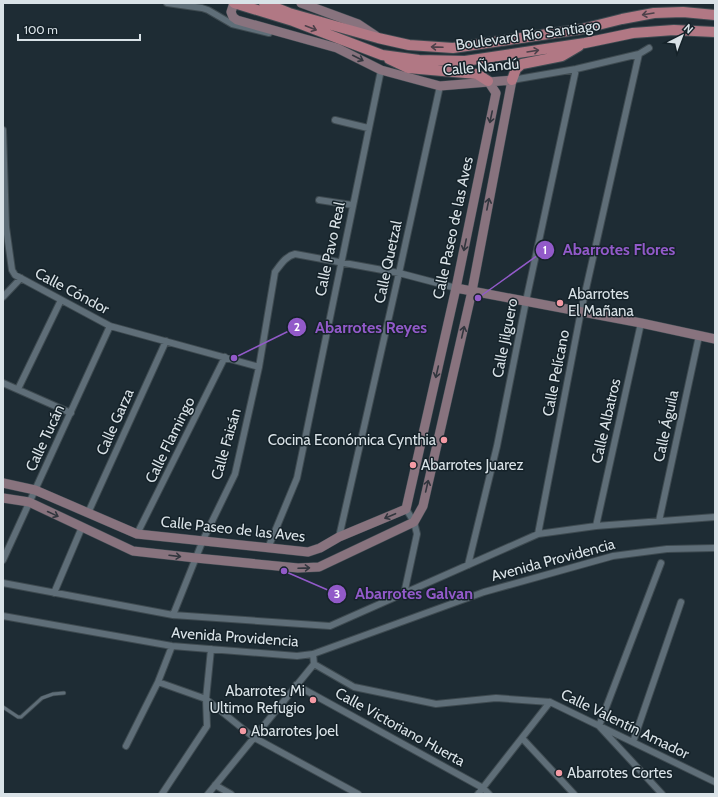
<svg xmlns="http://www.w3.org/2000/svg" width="718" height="797" font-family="Cabin,sans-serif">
<rect width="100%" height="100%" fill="#1e2c34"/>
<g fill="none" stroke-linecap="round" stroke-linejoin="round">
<g stroke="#3e4a50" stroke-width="4.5">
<path id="lane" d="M3,707L18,717H21L42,698L53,694L64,693"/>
</g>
<g stroke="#3e4a50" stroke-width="8">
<path id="street" d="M167,3L202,8L208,10L232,24L269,33
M512,80L576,69L639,54L649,48
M335,120L368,128
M3,130L6,227L12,270L15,275L110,326L259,367
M319,200L352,205
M3,297L21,278
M3,383L71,413
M18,389L61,300
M88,513L166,341
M659,521L699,336
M596,526L641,323
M137,534L225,357
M538,534L581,311L639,54
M339,537L399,273L440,86
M268,548L297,478L381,70
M3,560L110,326
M661,563L599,726L662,794
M468,565L497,446L526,301L576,69
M3,583L173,615L330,626L538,534L596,526L715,517
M54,593L82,527
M404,594L417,534L414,522L406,509
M173,615L203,540L235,474L259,367L275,272C281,264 286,256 295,254L399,273L456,288
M3,616L172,646L297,656L313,654L484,592L613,556L667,549L715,548
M314,664L354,687L436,704L496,698L550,702L715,782
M158,682L206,699L253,737L358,794
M296,685L483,788L489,794
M522,738L574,794
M633,742L681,602
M126,746L158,682L172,646
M215,785L231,794
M162,794L207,726L206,699L211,649
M208,794L314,664L313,654
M478,794L550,702"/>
</g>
<g stroke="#3e4a50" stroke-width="10">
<path id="secondary" d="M301,3L358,24L376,36
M456,288L641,323L715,339
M3,483L35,490L137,534L308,552L320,548L339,537L406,509L456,288L496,93L488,81
M3,498L29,502L133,551L196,558L298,568L319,567L414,522L423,506L472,291L512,80L440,86L381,70L337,48L237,20L233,17L231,12L234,3"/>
</g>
<g stroke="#3e4a50" stroke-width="12">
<path id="primary" d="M234,3L293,21L382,55L419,60L465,61L585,43L633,33L674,30L715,32
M264,3L289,13L378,38L409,45L453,48L582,29L622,19L654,13L683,12L715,15
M389,59L408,68L477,74L488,81
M512,80L516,69L522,64L562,56L579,46"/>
</g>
<use href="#lane" stroke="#5f6e78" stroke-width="3"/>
<use href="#street" stroke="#5f6e78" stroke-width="6"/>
<use href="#secondary" stroke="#88737e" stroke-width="9"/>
<use href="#primary" stroke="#b17884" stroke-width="10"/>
</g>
<defs><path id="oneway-shaft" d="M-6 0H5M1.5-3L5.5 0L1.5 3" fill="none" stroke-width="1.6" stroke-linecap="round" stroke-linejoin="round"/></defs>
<g stroke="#4c4049">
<use href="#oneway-shaft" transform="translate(648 14) rotate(171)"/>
<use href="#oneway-shaft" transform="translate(311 28) rotate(21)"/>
<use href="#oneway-shaft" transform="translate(437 47) rotate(-178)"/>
<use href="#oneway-shaft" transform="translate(533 51) rotate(-9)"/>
</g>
<g stroke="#32363e">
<use href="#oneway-shaft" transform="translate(358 58) rotate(27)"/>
<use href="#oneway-shaft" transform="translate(491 117) rotate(102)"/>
<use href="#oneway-shaft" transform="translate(488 204) rotate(-79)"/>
<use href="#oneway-shaft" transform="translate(465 245) rotate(102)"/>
<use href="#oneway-shaft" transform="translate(463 332) rotate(-77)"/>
<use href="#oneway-shaft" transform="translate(437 372) rotate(103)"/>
<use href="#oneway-shaft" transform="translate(427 486) rotate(-77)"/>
<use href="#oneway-shaft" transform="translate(53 514) rotate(25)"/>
<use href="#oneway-shaft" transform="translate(390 516) rotate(157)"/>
<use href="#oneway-shaft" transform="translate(175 556) rotate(7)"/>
<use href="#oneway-shaft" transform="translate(304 568) rotate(-2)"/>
</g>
<g fill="#f49aa4" stroke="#152229" stroke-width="1.5">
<circle cx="560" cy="303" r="4"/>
<circle cx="444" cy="440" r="4"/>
<circle cx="413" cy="465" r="4"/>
<circle cx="313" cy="700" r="4"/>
<circle cx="243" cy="731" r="4"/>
<circle cx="559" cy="773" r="4"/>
</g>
<g text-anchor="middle" stroke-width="3" stroke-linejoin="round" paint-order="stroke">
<g font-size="15" fill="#d9e2e7" stroke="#152229">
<text transform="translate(528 35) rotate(-8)" y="5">Boulevard Río Santiago</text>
<text transform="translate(481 67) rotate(-5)" y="5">Calle Ñandú</text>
<text transform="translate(453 228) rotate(-78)" y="5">Calle Paseo de las Aves</text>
<text transform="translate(330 249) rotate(-78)" y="5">Calle Pavo Real</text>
<text transform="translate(388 262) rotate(-78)" y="5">Calle Quetzal</text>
<text transform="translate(72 291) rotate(28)" y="5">Calle Cóndor</text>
<text transform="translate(505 338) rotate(-79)" y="5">Calle Jilguero</text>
<text transform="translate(556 373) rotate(-79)" y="5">Calle Pelícano</text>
<text transform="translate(606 421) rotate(-77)" y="5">Calle Albatros</text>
<text transform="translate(115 422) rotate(-66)" y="5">Calle Garza</text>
<text transform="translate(666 426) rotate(-78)" y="5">Calle Águila</text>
<text transform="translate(45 438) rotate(-65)" y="5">Calle Tucán</text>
<text transform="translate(170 440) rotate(-64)" y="5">Calle Flamingo</text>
<text transform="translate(226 444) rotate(-74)" y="5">Calle Faisán</text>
<text transform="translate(233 529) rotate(6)" y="5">Calle Paseo de las Aves</text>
<text transform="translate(553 560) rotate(-15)" y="5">Avenida Providencia</text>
<text transform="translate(235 637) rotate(4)" y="5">Avenida Providencia</text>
<text transform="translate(625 724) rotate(26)" y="5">Calle Valentín Amador</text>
<text transform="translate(400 727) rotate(29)" y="5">Calle Victoriano Huerta</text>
</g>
<g font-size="15" fill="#d9e2e7" stroke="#152229" text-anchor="start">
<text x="568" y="299">Abarrotes<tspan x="568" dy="17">El Mañana</tspan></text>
<text x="436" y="445" text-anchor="end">Cocina Económica Cynthia</text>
<text x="421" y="470">Abarrotes Juarez</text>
<text x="305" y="696" text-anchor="end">Abarrotes Mi<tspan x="305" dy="17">Ultimo Refugio</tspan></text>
<text x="251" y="736">Abarrotes Joel</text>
<text x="567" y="778">Abarrotes Cortes</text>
</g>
</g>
<path fill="none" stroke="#925ac9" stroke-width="1.5" d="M478 298L545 250M234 358L297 327M284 571L337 594"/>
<g fill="#925ac9" stroke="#152229" stroke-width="1.5">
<circle cx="478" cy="298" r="4"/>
<circle cx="234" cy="358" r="4"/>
<circle cx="284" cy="571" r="4"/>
<circle cx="545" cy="250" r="10"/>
<circle cx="297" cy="327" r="10"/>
<circle cx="337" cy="594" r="10"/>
</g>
<g font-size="12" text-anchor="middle" font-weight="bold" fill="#fff">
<text x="545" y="254">1</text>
<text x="297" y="331">2</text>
<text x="337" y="598">3</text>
</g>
<g font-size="16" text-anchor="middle" font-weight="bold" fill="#925ac9" stroke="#152229" stroke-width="3" stroke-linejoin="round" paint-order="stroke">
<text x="619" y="255">Abarrotes Flores</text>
<text x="371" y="333">Abarrotes Reyes</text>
<text x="414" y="599">Abarrotes Galvan</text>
</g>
<rect width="718" height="797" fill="none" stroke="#d9e2e7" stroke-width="8"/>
<g transform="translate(682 36) rotate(42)" stroke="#152229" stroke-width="3" paint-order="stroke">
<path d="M0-3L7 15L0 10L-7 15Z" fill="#d9e2e7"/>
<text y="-6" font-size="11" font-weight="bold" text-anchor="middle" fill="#d9e2e7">N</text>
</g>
<path d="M18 34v6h122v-6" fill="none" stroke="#d9e2e7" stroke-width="2"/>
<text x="24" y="34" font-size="12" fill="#d9e2e7" stroke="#152229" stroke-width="3" paint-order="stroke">100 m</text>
</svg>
